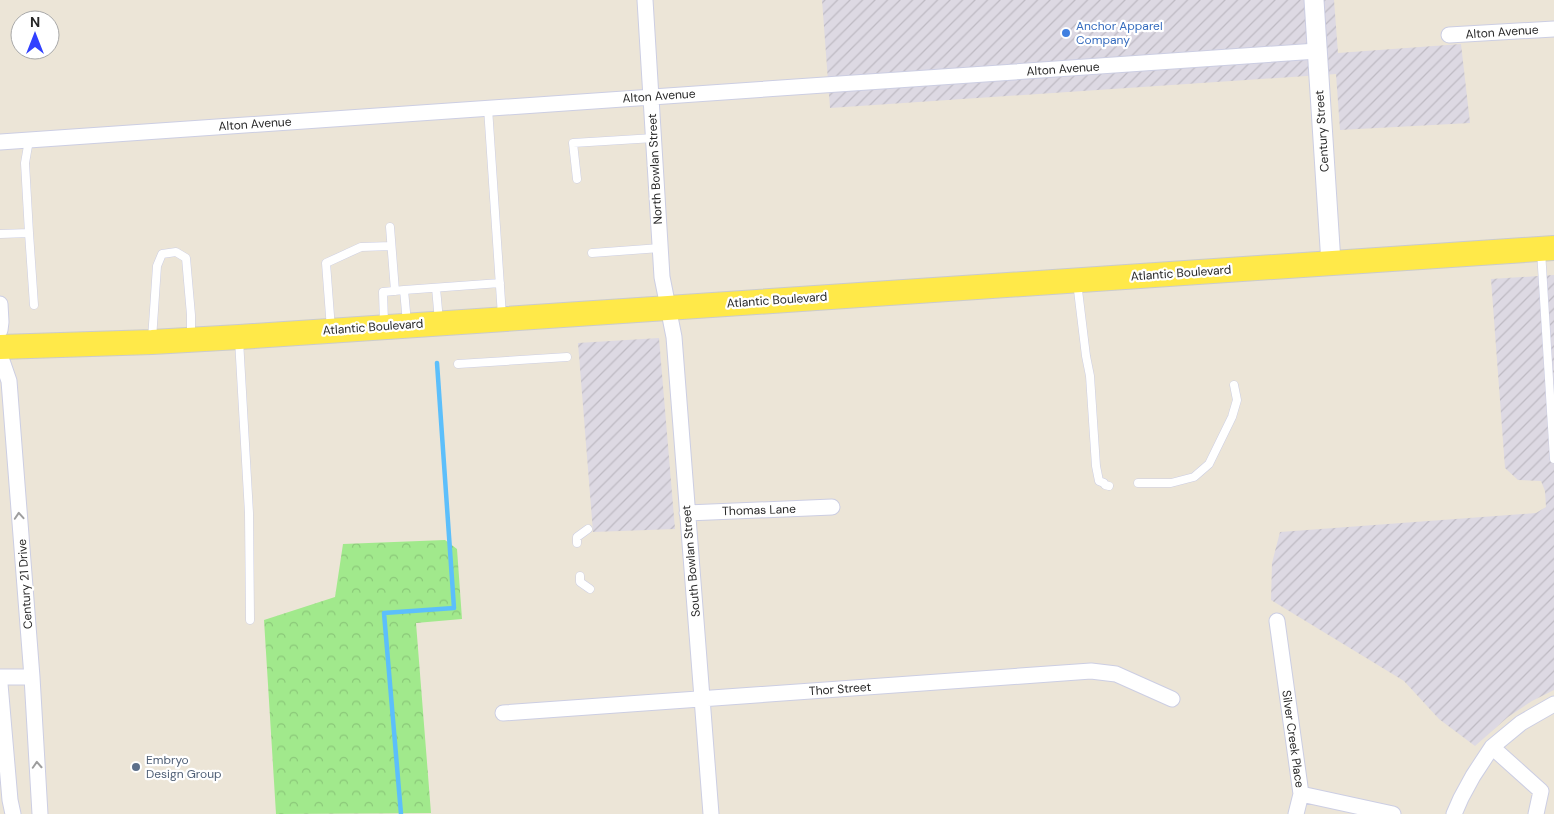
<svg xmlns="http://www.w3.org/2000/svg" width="1554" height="814" font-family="'DM Sans',sans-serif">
<defs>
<pattern id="industrial-furrows" width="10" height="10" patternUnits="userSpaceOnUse" patternTransform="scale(1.25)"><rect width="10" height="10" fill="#ddd9e3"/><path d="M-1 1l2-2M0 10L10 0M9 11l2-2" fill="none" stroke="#bebac3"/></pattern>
<pattern id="forest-crowns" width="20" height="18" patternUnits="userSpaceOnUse" patternTransform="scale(1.25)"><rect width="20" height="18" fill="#a1e98c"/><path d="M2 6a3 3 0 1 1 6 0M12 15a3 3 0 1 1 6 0" fill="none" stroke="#8bc879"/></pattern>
</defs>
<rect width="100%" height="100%" fill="#ece5d7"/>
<path fill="url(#industrial-furrows)" d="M822,0H1334L1338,53L1461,44L1470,123L1340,130L1336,74L830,108Z
M1554,275V690L1532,701L1508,717L1475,746L1439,719L1404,681L1271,600L1272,563L1280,532L1536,513L1546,507L1545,491L1541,481L1518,480L1505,468L1491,279Z
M659,338L675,529L593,532L578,343Z"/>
<path fill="url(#forest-crowns)" d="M445,540L457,549L462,619L416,623L431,813L276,814L264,620L335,597L343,544Z"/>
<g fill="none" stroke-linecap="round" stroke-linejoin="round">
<path stroke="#5cbffb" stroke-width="4.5" d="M401,814L384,613L454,608L437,363"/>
<g stroke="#cccee3" stroke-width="9">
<path id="service" d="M488,108L502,316
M577,179L573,143L654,138
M390,227L395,291
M29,233L25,163L29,140
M0,234L29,233L34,305
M1541,251L1554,459
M592,253L660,248
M1077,282L1086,356L1090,376L1096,466L1099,481L1104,483L1105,485L1109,486
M436,288L439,321
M404,290L500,283
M384,323L383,292L404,290L407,323
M331,329L326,263L361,247L391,246
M152,339L157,266L162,254L176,252L186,258L191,315V338
M239,340L249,513L250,620
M458,364L567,357
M1138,483H1171L1194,477L1209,464L1232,417L1237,400L1234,385
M577,543V537L588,529
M580,576V582L590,589"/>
</g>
<g stroke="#cccee3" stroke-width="17">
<path id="minor" d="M645,0L662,277L674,337L711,814
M1449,35L1554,29
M0,142L1317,51
M0,304L1,322L0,330
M0,355L9,381L32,677L40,814
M687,513L832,507
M1277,621L1301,794L1393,814
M0,677H32
M0,684L10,800L13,814
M503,713L1091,671L1116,674L1172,699
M1492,747L1541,791
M1296,814L1301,794
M1454,814L1461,798L1473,776L1492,747L1521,723L1554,704
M1536,814L1541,791"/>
</g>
<g stroke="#cccee3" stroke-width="21">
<path id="tertiary" d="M1314,0L1331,263"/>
</g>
<g stroke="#cbcbcb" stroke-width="26">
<path id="primary" d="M0,347L152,342L239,337L1554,248"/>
</g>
<use href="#service" stroke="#fff" stroke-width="8"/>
<use href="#minor" stroke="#fff" stroke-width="15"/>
<use href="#tertiary" stroke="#fff" stroke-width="19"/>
<use href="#primary" stroke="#ffe949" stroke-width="24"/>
</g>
<defs><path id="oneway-chevron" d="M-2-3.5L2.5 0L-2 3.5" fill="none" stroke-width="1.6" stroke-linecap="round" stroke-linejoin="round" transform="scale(1.25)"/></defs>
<g stroke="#9e9e9e">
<use href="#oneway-chevron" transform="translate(19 516) rotate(-94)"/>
<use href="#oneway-chevron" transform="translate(37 765) rotate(-93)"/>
</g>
<circle fill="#3f7fe0" stroke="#fff" stroke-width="2" cx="1066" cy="33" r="5"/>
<circle fill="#5c6f8a" stroke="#fff" stroke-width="2" cx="136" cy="767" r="5"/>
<g text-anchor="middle" stroke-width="4.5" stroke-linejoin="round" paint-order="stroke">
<g font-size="12" fill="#366cbe" stroke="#fff" text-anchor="start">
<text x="1076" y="30">Anchor Apparel<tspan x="1076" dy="14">Company</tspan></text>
</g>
<g font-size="12" fill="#272727" stroke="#fff">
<text transform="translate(1502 32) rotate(-4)" y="4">Alton Avenue</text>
<text transform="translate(1063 69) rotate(-4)" y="4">Alton Avenue</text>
<text transform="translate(659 96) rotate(-4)" y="4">Alton Avenue</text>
<text transform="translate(255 124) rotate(-4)" y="4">Alton Avenue</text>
<text transform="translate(1322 131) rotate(-94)" y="4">Century Street</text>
<text transform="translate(655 169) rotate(-93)" y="4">North Bowlan Street</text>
<text transform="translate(1181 273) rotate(-4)" y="4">Atlantic Boulevard</text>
<text transform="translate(777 300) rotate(-4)" y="4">Atlantic Boulevard</text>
<text transform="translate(373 327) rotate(-4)" y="4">Atlantic Boulevard</text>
<text transform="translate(759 510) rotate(-2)" y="4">Thomas Lane</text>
<text transform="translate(691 561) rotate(-95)" y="4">South Bowlan Street</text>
<text transform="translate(25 584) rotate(-94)" y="4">Century 21 Drive</text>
<text transform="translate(840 689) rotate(-4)" y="4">Thor Street</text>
<text transform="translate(1293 739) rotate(82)" y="4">Silver Creek Place</text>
</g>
<g font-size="12" fill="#4e5e75" stroke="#fff" text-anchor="start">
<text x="146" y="764">Embryo<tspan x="146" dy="14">Design Group</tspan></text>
</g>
</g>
<g transform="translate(35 35)"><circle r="24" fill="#ffffff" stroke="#a9a9a9"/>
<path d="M0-4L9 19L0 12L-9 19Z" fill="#3140ff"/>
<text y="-8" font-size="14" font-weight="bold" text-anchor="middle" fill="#272727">N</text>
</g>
</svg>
